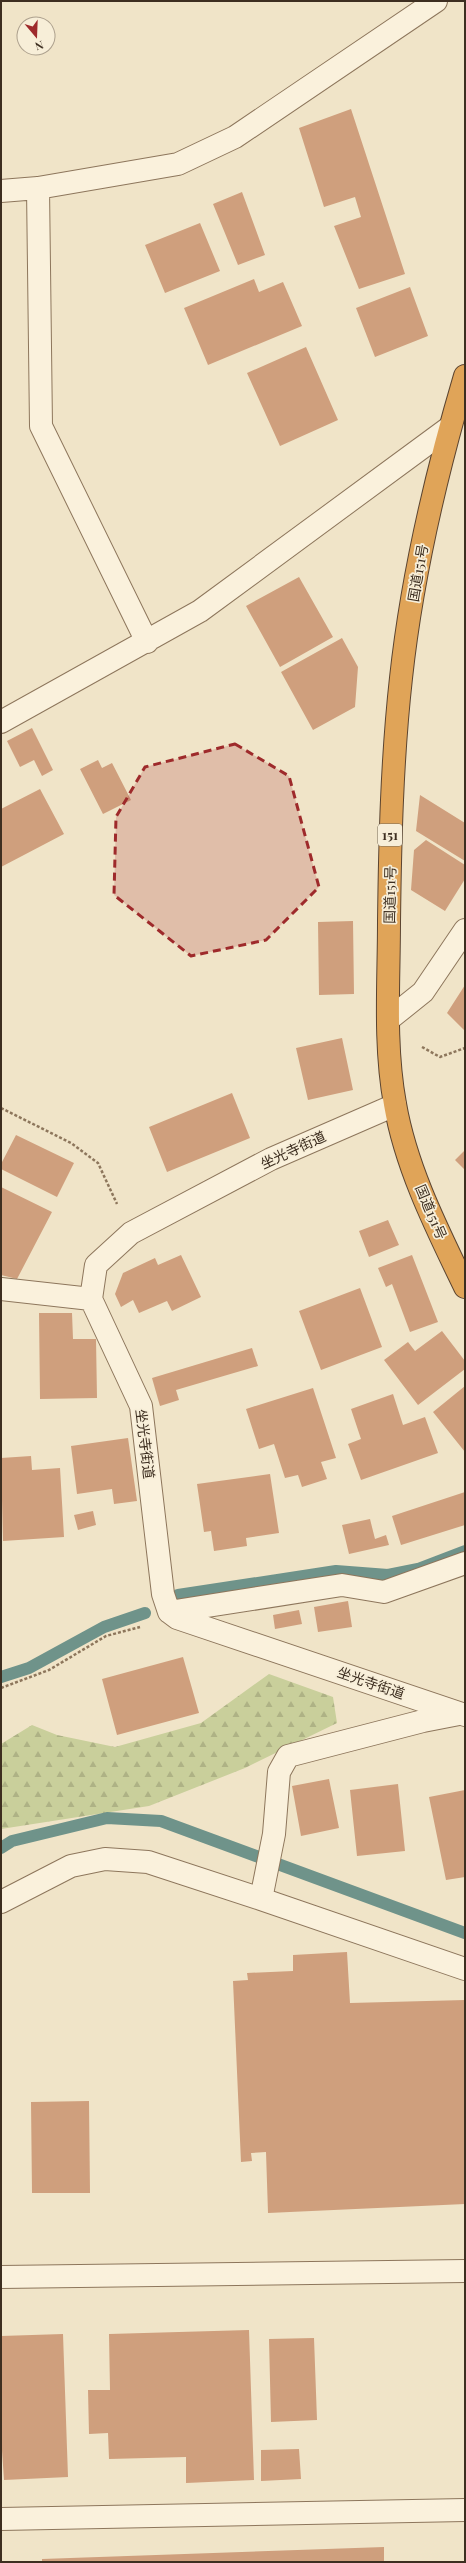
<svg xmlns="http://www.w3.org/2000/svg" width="466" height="2563" font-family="'Playfair Display','Noto Sans JP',serif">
<defs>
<pattern id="forest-firs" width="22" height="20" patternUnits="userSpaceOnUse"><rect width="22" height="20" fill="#c9cf9b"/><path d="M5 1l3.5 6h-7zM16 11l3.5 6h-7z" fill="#aeb285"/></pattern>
</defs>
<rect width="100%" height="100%" fill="#f0e4c8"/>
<path fill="url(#forest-firs)" d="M269,1674L333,1697L337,1723L245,1768L149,1806L1,1829V1744L32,1725L57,1735L115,1747L201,1723Z"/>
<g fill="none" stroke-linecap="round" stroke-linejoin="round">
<path stroke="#6f938a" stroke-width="12" d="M178,1595L336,1571L388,1575L418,1569L465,1551
M1,1677L29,1668L104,1627L145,1613
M1,1848L12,1841L107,1818L161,1821L465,1933"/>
</g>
<path fill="#cf9f7d" d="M351,109L405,274L359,289L334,226L361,217L355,197L324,207L299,128Z
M242,192L265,255L238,265L213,204Z
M200,223L220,271L165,293L145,245Z
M254,279L259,292L283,282L302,326L208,365L184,308Z
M410,287L428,336L375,357L356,308Z
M306,347L338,420L280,446L247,373Z
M299,577L333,637L280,667L246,606Z
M342,638L358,667L355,707L313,730L281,672Z
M32,728L53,770L42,776L34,760L20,767L7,741Z
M98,760L102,768L112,763L131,800L103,814L80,769Z
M40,789L64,834L1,867V809Z
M420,795L465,823V861L416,831Z
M426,840L465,865V879L445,911L411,890L414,850Z
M353,921L354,994L319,995L318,922Z
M465,985V1031L447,1013Z
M342,1038L353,1090L308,1100L296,1048Z
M232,1093L250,1138L167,1172L149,1127Z
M16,1135L74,1163L57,1197L1,1169V1164Z
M465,1150V1170L455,1160Z
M1,1187L52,1212L17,1279L1,1275Z
M388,1220L399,1245L369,1257L359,1231Z
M181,1255L201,1297L172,1311L167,1301L139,1313L133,1300L121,1307L115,1294L123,1273L155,1258L158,1265Z
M412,1255L438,1322L410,1332L392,1284L386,1287L378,1268Z
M360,1288L382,1347L321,1370L299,1311Z
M39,1313H72L73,1339H96L97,1398L40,1399Z
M442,1331L465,1361V1369L418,1405L384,1360L408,1342L415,1351Z
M252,1348L258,1366L176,1390L179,1400L160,1406L152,1378Z
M465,1386V1452L433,1412Z
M313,1388L336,1458L321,1462L327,1479L302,1487L298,1475L285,1478L274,1444L259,1449L246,1409Z
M393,1394L403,1425L425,1417L438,1453L361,1480L348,1444L361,1439L351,1409Z
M128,1438L137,1501L114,1504L112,1489L77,1494L71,1446Z
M31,1456L32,1470L60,1468L64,1537L3,1541L1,1458Z
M270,1474L279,1533L246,1538L247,1546L214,1551L211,1531L204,1532L197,1484Z
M465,1492V1525L401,1545L392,1516Z
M93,1511L96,1525L78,1530L74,1515Z
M370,1519L375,1539L386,1535L389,1545L349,1554L342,1525Z
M348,1601L352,1627L318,1632L314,1607Z
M299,1610L302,1624L275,1629L273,1615Z
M183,1657L199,1713L117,1735L102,1679Z
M329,1779L339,1828L301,1836L292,1786Z
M398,1784L405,1851L357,1856L350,1790Z
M465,1790V1877L446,1880L429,1797Z
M347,1952L350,2003L465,2000V2204L268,2213L266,2152L251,2153L252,2161L241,2162L233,1981L248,1980L247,1973L293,1971V1955Z
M89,2101L90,2193H32L31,2102Z
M249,2330L254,2480L186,2483V2457L109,2459L108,2433L89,2434L88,2390H110L109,2334Z
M63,2334L68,2477L4,2480L1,2436V2336Z
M314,2338L317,2420L271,2422L269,2339Z
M299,2449L301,2479L261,2481V2450Z
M384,2547V2562H42V2559Z"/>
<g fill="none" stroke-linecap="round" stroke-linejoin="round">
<g stroke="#8d765c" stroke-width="24">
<path id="minor" d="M38,188L41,426L147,642
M1,191L38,188L178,164L235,137L436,1
M1,722L200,611L450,427
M388,1020L423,992L465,930
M395,1105L271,1159L131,1233L96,1265L91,1299L141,1406L163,1594L169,1612L177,1618L465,1715
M1,1289L91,1299
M169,1612L342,1585L384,1592L465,1563
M261,1899L274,1834L279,1772L288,1756L423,1721L459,1714
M1,1902L71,1866L105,1859L148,1862L261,1899L465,1969
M1,2277L465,2271
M1,2519L465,2510"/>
</g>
<g stroke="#5b4430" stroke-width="24">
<path id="highway" d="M465,376C436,474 412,576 401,678C392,759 390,841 389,922C389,982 384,1044 395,1104C406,1168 437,1229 465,1287"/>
</g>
<path stroke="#8d765c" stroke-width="2.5" stroke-dasharray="3 2" stroke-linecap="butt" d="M422,1047L440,1057L465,1048
M1,1108L71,1143L98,1163L117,1204
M1,1688L49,1670L106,1636L140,1627"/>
<use href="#minor" stroke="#faf1dc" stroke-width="22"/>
<use href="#highway" stroke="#e0a458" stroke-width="22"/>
</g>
<path fill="#9e2a2b" fill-opacity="0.2" stroke="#9e2a2b" stroke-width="3" stroke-dasharray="8 5" stroke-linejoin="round" d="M235,744L289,776L319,887L266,940L191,956L114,895L116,817L145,767Z"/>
<g text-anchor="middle" stroke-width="3.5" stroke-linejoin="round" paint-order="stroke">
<rect fill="#f7eed8" stroke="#756857" stroke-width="1" x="378" y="824" width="24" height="22" rx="3"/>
<g font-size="13" font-weight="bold" fill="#3d2e20">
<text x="390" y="840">151</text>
</g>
<g font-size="14" fill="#3d2e20" stroke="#f7eed8">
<text transform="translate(418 573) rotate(-80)" y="5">国道151号</text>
<text transform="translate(390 895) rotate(-89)" y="5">国道151号</text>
<text transform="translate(293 1150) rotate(-25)" y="5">坐光寺街道</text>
<text transform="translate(431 1212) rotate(67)" y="5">国道151号</text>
<text transform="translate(145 1444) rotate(83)" y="5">坐光寺街道</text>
<text transform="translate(371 1683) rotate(19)" y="5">坐光寺街道</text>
</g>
</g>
<rect width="466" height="2563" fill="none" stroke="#3d2e20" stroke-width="4"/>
<g transform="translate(36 36) rotate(161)"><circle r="19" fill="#f7eed8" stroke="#ada18e"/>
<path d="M0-3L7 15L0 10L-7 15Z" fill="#9e2a2b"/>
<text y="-6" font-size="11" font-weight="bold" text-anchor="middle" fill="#3d2e20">N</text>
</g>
</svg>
